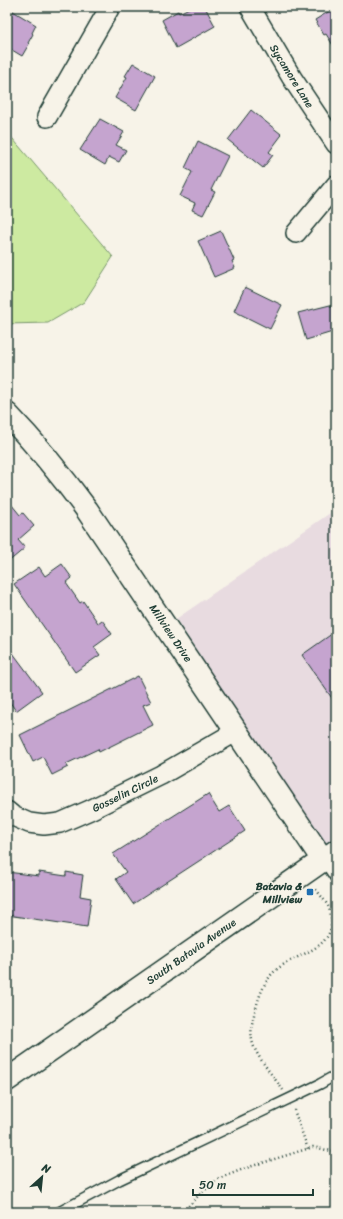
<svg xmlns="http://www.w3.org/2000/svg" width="343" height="1219" font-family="Sriracha,sans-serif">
<rect width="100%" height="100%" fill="#f7f3e8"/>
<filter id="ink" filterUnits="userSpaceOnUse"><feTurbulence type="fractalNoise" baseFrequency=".025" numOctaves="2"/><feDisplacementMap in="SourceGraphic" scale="8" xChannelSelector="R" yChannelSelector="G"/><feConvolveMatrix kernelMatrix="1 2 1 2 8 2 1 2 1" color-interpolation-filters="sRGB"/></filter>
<g filter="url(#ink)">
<path fill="#e8dbe0" d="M336,509V841L326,848L176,619Z"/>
<path fill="#cdeaa1" stroke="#76946a" d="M7,132L113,257L84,302L48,323L7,324Z"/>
<path fill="#c5a4cf" stroke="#1f3d34" d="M191,7H205L215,26L176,48L162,20L178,11L179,13Z
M336,7V50L326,34L324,35L315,20Z
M13,11L36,25L32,33L33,34L28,43L29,44L22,56L7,47V21Z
M133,63L155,76L136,110L115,98L127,77L125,76Z
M251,110L281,134L280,135L281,136L269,152L273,155L263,168L228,140Z
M100,119L124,132L116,145L126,150L119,162L109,157L105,165L80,150Z
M198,141L228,156L211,190L215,192L203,215L192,210L195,203L180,196L192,172L185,168Z
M221,231L234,260L232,261L235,268L214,277L198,241Z
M245,287L282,305L270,329L234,311Z
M330,305L331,307L336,306V331L306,340L298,313Z
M7,499L20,515L23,513L34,526L18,540L25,548L7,563Z
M62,564L72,578L66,583L80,603L83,601L98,623L102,620L112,634L94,647L100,655L75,672L14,584L39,567L45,576Z
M336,631V704L302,655Z
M7,645L42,692L16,711L7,698Z
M138,676L151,702L143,705L153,725L99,752L98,749L66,764L68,767L52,775L43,757L33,762L20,735Z
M208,794L219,812L229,806L245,831L133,904L116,879L126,872L113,854Z
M7,872L39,876V872L66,876V872L83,875L80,896L91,898L87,927L7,915Z"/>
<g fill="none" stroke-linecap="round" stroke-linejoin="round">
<g stroke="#1f3d34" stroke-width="12">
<path id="lane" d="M323,860L336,879
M59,1212L119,1180L320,1084L336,1075"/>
</g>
<g stroke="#1f3d34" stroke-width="22">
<path id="street" d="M250,7L292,78L336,144
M47,117L110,7
M296,233L336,185
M7,811L13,816L29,823L44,825L60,823L90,810L161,775L237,731"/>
</g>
<g stroke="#1f3d34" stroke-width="25">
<path id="secondary" d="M7,414C36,444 62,476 87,510L323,860"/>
</g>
<g stroke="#1f3d34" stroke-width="25">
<path id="primary" d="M7,1080L336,851"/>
</g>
<path stroke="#1f3d34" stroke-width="2.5" stroke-dasharray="1 3" stroke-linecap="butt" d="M283,1090C275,1079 259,1059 254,1047C249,1034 252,1021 256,1008C259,997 263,985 271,975C291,951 343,953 329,908C326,901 319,894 315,888
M294,1110L308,1149
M183,1212L199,1195L218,1179L246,1168L313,1147L336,1152"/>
<use href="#lane" stroke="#f7f3e8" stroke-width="9"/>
<use href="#street" stroke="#f7f3e8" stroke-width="19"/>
<use href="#secondary" stroke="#f7f3e8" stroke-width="22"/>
<use href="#primary" stroke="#f7f3e8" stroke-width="22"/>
</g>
</g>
<rect fill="#1f6fb2" stroke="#f7f3e8" stroke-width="1.5" x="306" y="888" width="8" height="8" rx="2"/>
<g text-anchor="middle" stroke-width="3" stroke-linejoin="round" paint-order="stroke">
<g font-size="11" fill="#1f3d34" stroke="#f7f3e8">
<text transform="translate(292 76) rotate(58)" y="4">Sycamore Lane</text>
<text transform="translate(171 633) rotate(56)" y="4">Millview Drive</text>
<text transform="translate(125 793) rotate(-26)" y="4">Gosselin Circle</text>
<text transform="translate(191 951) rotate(-35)" y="4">South Batavia Avenue</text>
</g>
<g font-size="11" font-weight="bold" fill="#1f3d34" stroke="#f7f3e8" text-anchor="end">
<text x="302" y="890">Batavia &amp;<tspan x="302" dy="13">Millview</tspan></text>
</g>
</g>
<rect width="343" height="1219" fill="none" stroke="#f7f3e8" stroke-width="24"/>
<rect x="12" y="12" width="319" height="1195" fill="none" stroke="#1f3d34" stroke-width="1.5" filter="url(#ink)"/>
<g transform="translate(42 1177) rotate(27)" stroke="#f7f3e8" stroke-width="3" paint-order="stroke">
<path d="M0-3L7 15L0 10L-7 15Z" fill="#1f3d34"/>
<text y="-6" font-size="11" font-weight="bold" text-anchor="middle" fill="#1f3d34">N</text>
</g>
<path d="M193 1189v6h120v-6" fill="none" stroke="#1f3d34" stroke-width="2"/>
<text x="199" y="1189" font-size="12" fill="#1f3d34" stroke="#f7f3e8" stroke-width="3" paint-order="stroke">50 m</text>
</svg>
